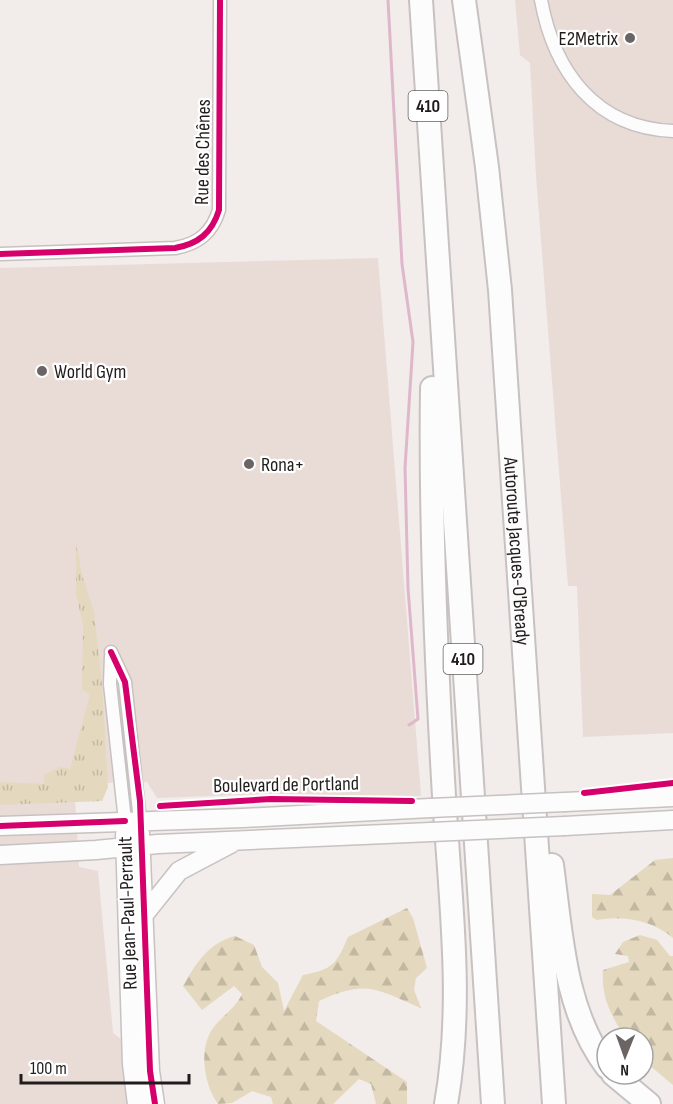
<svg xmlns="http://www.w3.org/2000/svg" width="673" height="1104" font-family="'Sofia Sans Condensed',sans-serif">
<defs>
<pattern id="grass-tufts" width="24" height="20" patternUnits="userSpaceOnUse" patternTransform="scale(1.5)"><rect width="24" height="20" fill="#e4d8be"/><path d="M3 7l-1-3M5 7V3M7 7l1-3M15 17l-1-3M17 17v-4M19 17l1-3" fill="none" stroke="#c3b9a3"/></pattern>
<pattern id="forest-firs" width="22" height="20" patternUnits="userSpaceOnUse" patternTransform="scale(1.5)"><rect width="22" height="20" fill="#e4d8be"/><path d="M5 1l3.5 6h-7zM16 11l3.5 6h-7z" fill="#c3b9a3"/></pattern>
</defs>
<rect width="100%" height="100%" fill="#f2ecea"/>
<path fill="#e9dcd7" d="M515,0H673V733L583,737L577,586H568L536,176L530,63L520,55Z
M378,258L421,796L263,794L157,798L147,782L105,783L75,799L79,867L98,871L113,1033L127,1044L131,1104H0V268Z"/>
<path fill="url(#grass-tufts)" d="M76,541L82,575L94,612L102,684L108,787L102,801L0,805V782L44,784V775L60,767L70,769L90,694L82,690L83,625L76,594Z"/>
<path fill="url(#forest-firs)" d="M673,858V938C652,920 624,915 597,920L592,917V894L610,895L655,860Z
M407,908L413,918L427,968L416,978L414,990L421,1008C376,989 366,979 319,1001L316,1021L407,1082V1104H376L371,1084L359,1079L333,1104H273L271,1097L252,1091L232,1103L218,1104C205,1086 199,1054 210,1033C218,1018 235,1010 242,994L234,986L202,1010L183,986C196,963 209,943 235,936L254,945L262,967L278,983L284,1011L303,975C333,969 336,965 348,937Z
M640,935L657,940L670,956H673V1085L643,1060V1038H626C611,1017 601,996 603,970L629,962L628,956L615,954L623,942Z"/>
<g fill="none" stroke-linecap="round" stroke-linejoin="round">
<path stroke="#deb8ca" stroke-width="3" d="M388,0L402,264L413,342L405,468L408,588L418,719L409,725"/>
<g stroke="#c7c2c1" stroke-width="15">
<path id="street" d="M541,0C554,71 595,128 673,131
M0,254L175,248C198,244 212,233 219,210L220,0
M111,652L125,682L140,821
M111,656L110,684L125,821"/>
</g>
<g stroke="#c7c2c1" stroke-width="21">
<path id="secondary" d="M565,802L673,797
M0,826L243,818L430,808
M565,826L673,820
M140,833L150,1071L155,1104
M125,835L132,1064L137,1104
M0,855L96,850L158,844L431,832
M143,916L179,871L232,843"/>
</g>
<g stroke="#c7c2c1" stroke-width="26">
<g id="highway">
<path d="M421,0L493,1104"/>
<path id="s1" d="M464,0L487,167L500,290L554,1104"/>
<path d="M432,388C430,525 436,660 444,796C450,898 464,1003 446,1104"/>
<path d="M552,865C561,931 564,1011 607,1067"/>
<path d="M613,1074L649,1104"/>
</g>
</g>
<use href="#street" stroke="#fdfcfc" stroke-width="12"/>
<use href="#secondary" stroke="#fdfcfc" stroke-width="18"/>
<use href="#highway" stroke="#fdfcfc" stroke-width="22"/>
<g stroke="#c7c2c1" stroke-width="21" stroke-linecap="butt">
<path id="secondary-bridge" d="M430,808L565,802
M431,832L565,826"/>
</g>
<use href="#secondary-bridge" stroke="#fdfcfc" stroke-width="18"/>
<g stroke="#fff" stroke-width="10">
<path id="cycleway" d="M0,254L175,248C198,244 212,233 219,210L220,0
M111,652L125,682L140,801L150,1071L155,1104
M584,793L673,783
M160,806L271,799L412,801
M0,826L125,821"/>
</g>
<use href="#cycleway" stroke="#d6006c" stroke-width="6"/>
</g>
<g fill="#6a6564" stroke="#fff" stroke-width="2">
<circle cx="630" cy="38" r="6"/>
<circle cx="42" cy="371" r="6"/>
<circle cx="249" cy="464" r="6"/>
</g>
<g text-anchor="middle" stroke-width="4.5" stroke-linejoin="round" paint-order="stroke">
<g fill="#fff" stroke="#646160" stroke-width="1.5">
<rect x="408.5" y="91" width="39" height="30" rx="4.5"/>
<rect x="443.5" y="644" width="39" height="30" rx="4.5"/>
</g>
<g font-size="18" font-weight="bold" fill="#211d1c">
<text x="428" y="112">410</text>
<text x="463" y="665">410</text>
</g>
<g font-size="20" fill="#211d1c" stroke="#fff" text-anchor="start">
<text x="618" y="45" text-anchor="end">E2Metrix</text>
<text x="54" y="378">World Gym</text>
<text x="261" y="471">Rona+</text>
</g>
<g font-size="20" fill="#211d1c" stroke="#fff">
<text transform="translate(202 152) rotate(-89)" y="7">Rue des Chênes</text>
<text dy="7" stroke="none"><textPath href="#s1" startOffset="554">Autoroute Jacques-O'Bready</textPath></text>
<text transform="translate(286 784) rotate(-1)" y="7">Boulevard de Portland</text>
<text transform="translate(127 913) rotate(-92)" y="7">Rue Jean-Paul-Perrault</text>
</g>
</g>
<g transform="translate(625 1056) rotate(181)"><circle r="28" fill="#ffffff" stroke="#a6a5a4" stroke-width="1.5"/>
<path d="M0-4.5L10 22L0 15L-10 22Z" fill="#6a6564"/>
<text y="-9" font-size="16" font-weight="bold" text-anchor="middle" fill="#211d1c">N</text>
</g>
<path d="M21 1074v9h168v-9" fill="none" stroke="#211d1c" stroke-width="3"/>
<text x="30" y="1074" font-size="18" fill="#211d1c" stroke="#ffffff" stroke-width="4.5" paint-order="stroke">100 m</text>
</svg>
